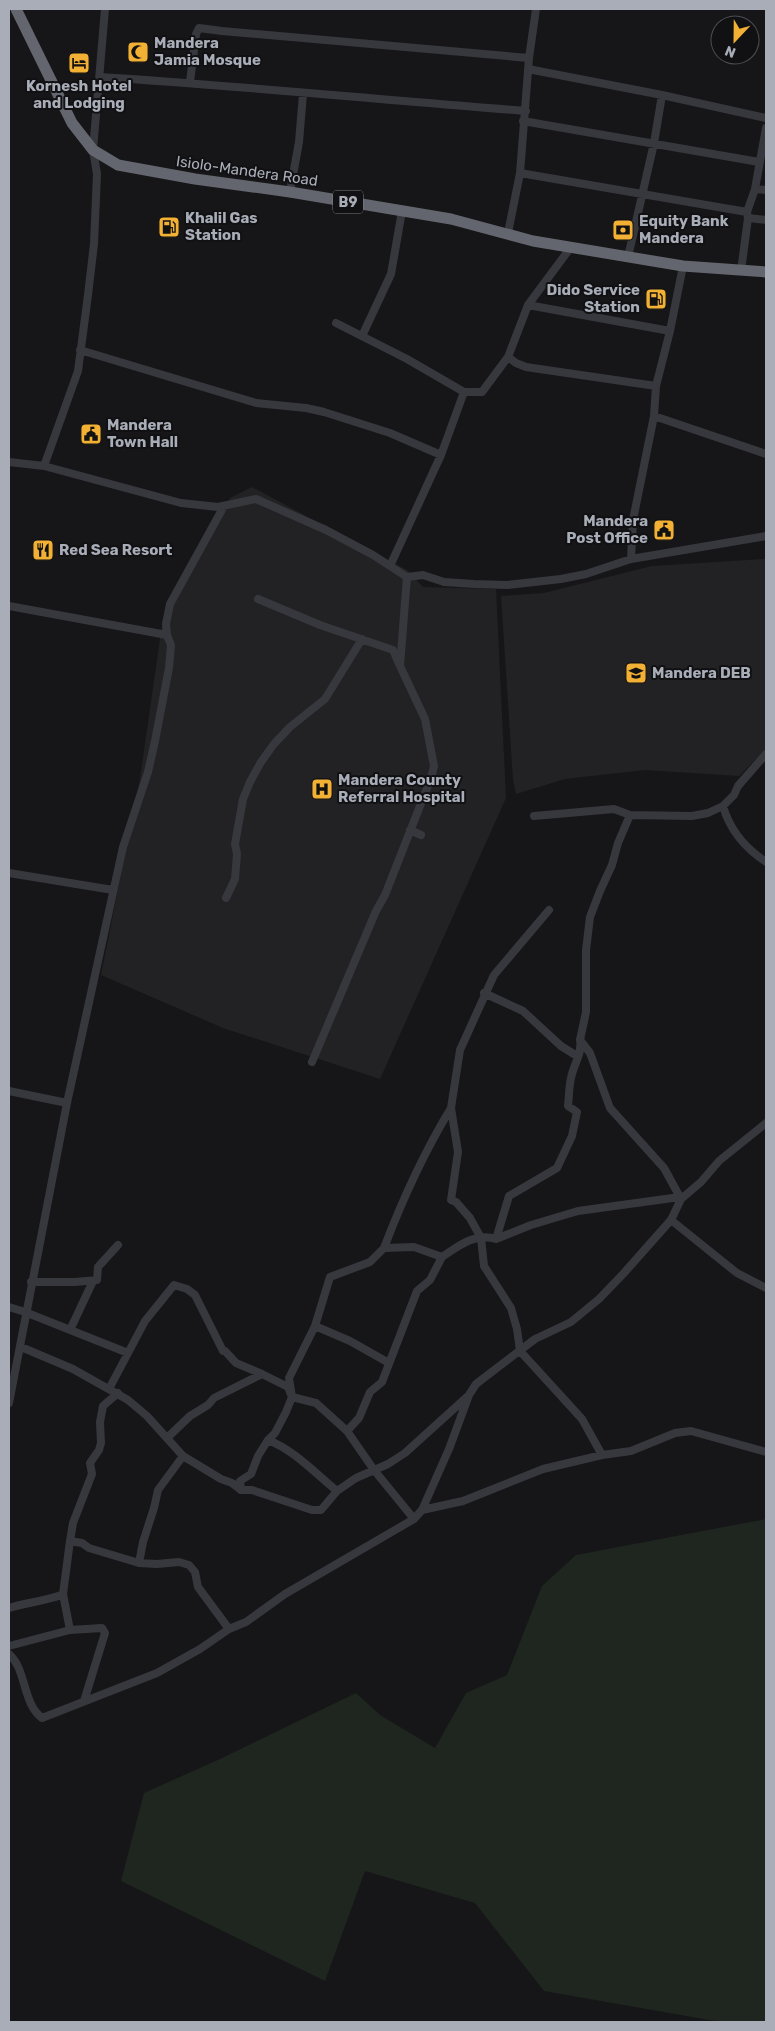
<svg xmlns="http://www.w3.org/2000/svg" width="775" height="2031" font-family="Rubik,sans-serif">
<rect width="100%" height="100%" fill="#161618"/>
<path fill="#222225" d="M252,487L407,570L423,587L496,589L506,798L380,1079L223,1028L101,975L140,779L163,618L230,498Z
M766,559V749L739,776L645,770L565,779L516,794L513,780L501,596L544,593L652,566Z"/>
<path fill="#1e261f" d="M766,1519V2022H730L709,2020L544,1991L475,1903L365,1871L325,1981L121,1881L144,1793L220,1759L356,1693L380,1715L435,1748L466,1693L507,1675L542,1586L576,1555Z"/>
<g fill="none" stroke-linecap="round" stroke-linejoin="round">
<path stroke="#37383d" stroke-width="8" d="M528,69L662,95L766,118
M100,77C242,86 384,100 526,111
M190,82L196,34L199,28L222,31L529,58
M523,121L759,162
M520,173L747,212
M755,189L766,190
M290,192L299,142L303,94
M748,218L766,220
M508,233L520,173L529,58L536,9
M628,257L654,143L662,95
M741,271L748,218L747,212L755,189L766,128
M528,305L670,331
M336,323L407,359L464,392
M362,336L391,274L402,211
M80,350L256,403L306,408L324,412L390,433L441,455
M508,357L516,363L526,367L656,386
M654,416L766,454
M9,462L44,466L181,503L218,507L256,499L326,530L373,555L407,577L423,575L444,582L474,584L507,585L561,579L586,574L631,559L766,536
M44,466L78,371L88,295L94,244L97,174L93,150L105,9
M631,559L633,520L654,416L656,386L670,331L683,266
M390,566L441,455L464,392H482L508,357L528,305L571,247
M258,599L320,625L393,650L399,664
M9,606L167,635
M723,806C730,831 745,848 766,862
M630,815L618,843L612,865L600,891L590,917L586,950V1012L580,1040L590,1053L610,1108L664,1168L681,1199
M534,816L614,809L630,815L692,816L708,813L723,806L734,795L738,786L766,754
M410,830L421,835
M9,873L113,890
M226,898L235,879L237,854L235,844L243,799L250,782L261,762L274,744L290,727L325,699L362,639
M549,910L494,975L460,1050L451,1108L458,1152L451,1200L456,1202L470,1218L481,1238L484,1266L511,1308L517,1329L520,1351L582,1419L602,1455
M484,993L523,1011L561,1046L577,1056
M312,1062L376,911L385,895L431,778L434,766L425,719L400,666L407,577
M9,1091L67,1103
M671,1220L737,1273L766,1288
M496,1239L509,1196L557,1168L572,1136L577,1112L568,1106C569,1097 569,1087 571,1078C573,1066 583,1052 580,1040
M384,1248C403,1198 423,1154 451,1108
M31,1282H75L97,1280L98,1267L118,1245
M9,1307L25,1312L128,1353
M315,1326L350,1341L389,1363
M70,1330L93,1281
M21,1347L73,1369L128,1400L147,1416L183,1456L221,1479L232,1483L241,1490H252L312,1510H321L337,1491L356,1478L388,1464L405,1453L468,1396
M109,1389L145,1321L174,1285L187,1289L195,1295L223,1351H225L236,1363L262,1374
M118,1393L103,1406L100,1422L101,1443L99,1450L90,1463L92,1474L73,1523L70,1541L82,1543L89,1548L139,1563L157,1564L179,1562L189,1565L195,1572L198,1587L229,1629
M9,1403L67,1103L123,847L148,772L155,741L169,668L171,645L167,635L166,624L170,604L224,506
M347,1431L359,1418L370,1392L382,1382L417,1291L430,1280L442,1257
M168,1437L190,1416L208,1405L214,1398L262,1374L288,1387L292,1397L316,1403L347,1431L374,1470L414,1519
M268,1440C294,1450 316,1474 337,1491
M241,1490L240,1481L251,1474L258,1456L268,1440L275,1433L286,1412L292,1397L289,1378L315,1326L330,1277L370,1262L384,1248L414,1247L442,1257C458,1246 476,1232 496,1239L531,1225L578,1211L680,1197
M422,1510L463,1501L543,1469L602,1455L631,1451L675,1433L691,1431L766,1452
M139,1563L143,1542L154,1508L158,1490L183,1456
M9,1608C23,1603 52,1600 63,1594
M70,1630L102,1628L105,1633L84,1701
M9,1646L70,1630L63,1594L70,1541
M9,1654C27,1670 22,1703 42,1718L157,1673L200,1649L229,1629L246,1622L285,1594L414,1519L422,1510L449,1449L469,1395L476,1384L535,1339L571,1322L599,1299L624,1273L671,1220L681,1199L701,1182L719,1161L766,1123"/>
<path stroke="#63666e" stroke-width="11" d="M16,9L72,123L93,150L118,165L195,179L290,192L451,219L533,241L683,266L766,272"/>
</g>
<defs>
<g id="mosque-square" transform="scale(1.125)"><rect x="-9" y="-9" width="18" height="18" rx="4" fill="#f2b134" stroke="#111113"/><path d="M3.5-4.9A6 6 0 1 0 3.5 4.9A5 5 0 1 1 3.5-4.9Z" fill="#111"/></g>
<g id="hotel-square" transform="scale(1.125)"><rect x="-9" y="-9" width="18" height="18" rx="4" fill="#f2b134" stroke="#111113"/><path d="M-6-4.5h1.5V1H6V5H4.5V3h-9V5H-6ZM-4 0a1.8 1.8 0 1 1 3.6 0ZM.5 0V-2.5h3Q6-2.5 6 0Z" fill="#111"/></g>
<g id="fuel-square" transform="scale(1.125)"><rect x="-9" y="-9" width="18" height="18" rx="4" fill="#f2b134" stroke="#111113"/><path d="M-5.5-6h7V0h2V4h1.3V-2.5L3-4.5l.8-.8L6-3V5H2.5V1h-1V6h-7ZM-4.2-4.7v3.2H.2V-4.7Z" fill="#111"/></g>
<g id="bank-square" transform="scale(1.125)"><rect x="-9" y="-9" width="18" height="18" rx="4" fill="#f2b134" stroke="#111113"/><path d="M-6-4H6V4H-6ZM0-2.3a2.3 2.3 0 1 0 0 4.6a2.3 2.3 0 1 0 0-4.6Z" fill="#111"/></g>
<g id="civic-square" transform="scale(1.125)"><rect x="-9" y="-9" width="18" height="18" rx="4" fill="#f2b134" stroke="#111113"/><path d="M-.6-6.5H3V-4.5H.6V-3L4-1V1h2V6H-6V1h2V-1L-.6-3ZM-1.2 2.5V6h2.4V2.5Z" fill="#111"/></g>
<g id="restaurant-square" transform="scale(1.125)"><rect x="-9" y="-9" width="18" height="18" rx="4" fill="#f2b134" stroke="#111113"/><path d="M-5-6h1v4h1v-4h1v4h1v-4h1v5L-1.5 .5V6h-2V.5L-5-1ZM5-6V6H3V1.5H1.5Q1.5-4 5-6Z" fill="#111"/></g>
<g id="school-square" transform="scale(1.125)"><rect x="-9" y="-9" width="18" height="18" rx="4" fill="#f2b134" stroke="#111113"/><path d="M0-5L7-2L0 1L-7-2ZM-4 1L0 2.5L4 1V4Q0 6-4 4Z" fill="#111"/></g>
<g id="hospital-square" transform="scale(1.125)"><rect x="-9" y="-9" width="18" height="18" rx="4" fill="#f2b134" stroke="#111113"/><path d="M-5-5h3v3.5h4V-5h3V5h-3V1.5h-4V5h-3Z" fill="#111"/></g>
</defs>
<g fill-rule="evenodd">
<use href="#mosque-square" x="138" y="52"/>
<use href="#hotel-square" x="79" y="63"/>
<use href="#fuel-square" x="169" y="227"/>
<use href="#bank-square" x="623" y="230"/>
<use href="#fuel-square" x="656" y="299"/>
<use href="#civic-square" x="91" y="434"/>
<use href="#civic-square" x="664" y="530"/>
<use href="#restaurant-square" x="43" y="550"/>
<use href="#school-square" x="636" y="673"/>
<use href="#hospital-square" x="322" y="789"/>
</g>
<g text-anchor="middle" stroke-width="4" stroke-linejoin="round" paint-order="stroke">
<rect fill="#111113" stroke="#7b7e86" stroke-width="1" x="333" y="190.5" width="30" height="23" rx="4"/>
<g font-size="14" font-weight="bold" fill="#a8adb8">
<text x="348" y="207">B9</text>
</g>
<g font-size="15" font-weight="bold" fill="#a8adb8" stroke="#111113" text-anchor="start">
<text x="154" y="48">Mandera<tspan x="154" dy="17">Jamia Mosque</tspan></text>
<text x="79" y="91" text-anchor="middle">Kornesh Hotel<tspan x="79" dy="17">and Lodging</tspan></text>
<text x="185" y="223">Khalil Gas<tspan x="185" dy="17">Station</tspan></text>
<text x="639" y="226">Equity Bank<tspan x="639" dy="17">Mandera</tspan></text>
<text x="640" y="295" text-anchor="end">Dido Service<tspan x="640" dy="17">Station</tspan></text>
<text x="107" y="430">Mandera<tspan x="107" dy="17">Town Hall</tspan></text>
<text x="648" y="526" text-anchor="end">Mandera<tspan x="648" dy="17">Post Office</tspan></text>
<text x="59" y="555">Red Sea Resort</text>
<text x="652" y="678">Mandera DEB</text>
<text x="338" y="785">Mandera County<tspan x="338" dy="17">Referral Hospital</tspan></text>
</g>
<g font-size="15" fill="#a8adb8" stroke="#111113">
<text transform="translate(247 171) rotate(8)" y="5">Isiolo-Mandera Road</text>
</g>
</g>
<rect width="775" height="2031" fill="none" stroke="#a8adb8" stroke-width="20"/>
<g transform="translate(735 40) rotate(202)"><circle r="24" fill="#111113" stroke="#4d4f55"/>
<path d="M0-4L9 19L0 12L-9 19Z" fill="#f2b134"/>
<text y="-8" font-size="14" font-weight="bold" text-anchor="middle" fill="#a8adb8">N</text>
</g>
</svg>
